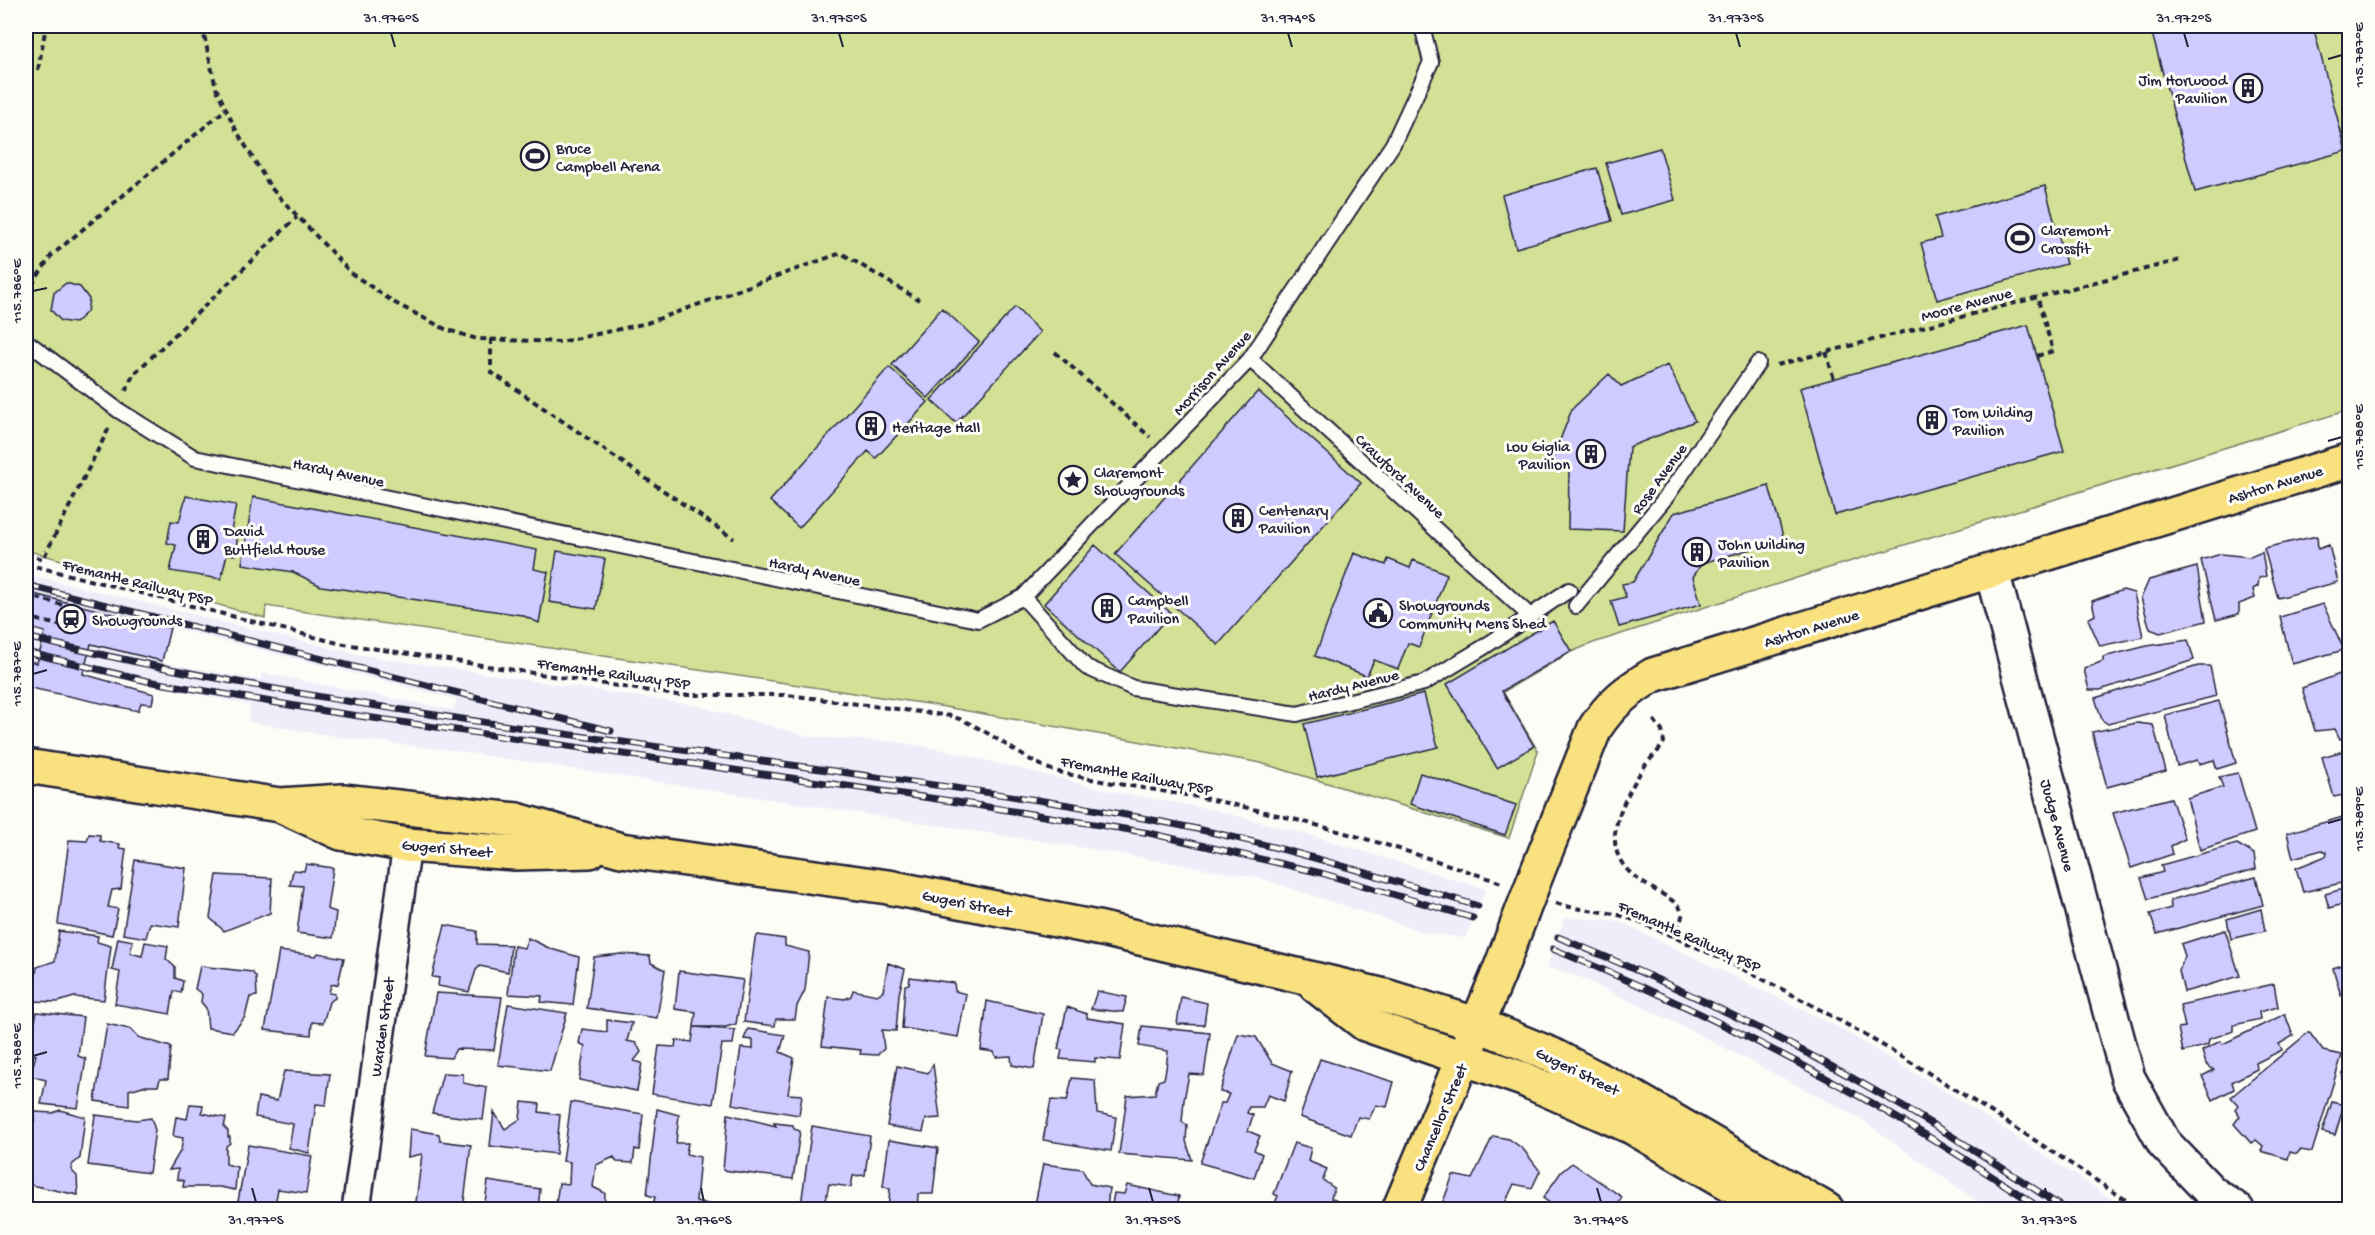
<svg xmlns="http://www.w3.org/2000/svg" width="2375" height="1235" font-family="'Gochi Hand',sans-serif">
<rect width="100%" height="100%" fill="#fdfcf7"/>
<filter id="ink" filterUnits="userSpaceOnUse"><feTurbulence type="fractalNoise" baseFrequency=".0167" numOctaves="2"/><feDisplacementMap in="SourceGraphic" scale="12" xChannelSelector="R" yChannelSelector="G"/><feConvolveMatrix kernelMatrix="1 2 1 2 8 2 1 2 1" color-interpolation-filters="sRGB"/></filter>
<g filter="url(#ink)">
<path fill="#efedf9" d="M26,574L355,654L694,705L811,737L897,742L944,750L1115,792L1210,809L1313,836L1486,889L1465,938L1427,933L1260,878L1079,847L450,750L353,739L249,722L250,705L26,659V631L165,663L260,680L262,673L454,710L456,699L26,591Z
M1565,917L1618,921L1834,1025L1950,1094L2127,1209H1988L1856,1116L1674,1022L1580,977L1547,967Z"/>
<path fill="#d2e195" stroke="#7a8268" stroke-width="1.5" d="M26,26H2349V410L1809,574L1593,643L1571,652L1503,692L1538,751L1509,838L1261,763L928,704L266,606L265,618L26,550Z"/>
<path fill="#cfcbfe" stroke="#22223b" stroke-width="1.5" d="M2150,26H2313L2346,151L2195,192Z
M1660,148L1675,200L1621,215L1606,163Z
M1597,168L1612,221L1516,248L1502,195Z
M2045,186L2066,264L1937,300L1921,243L1941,238L1935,217Z
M66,283L80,287L89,299L87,312L75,323L61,321L51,310L54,293Z
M1015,307L1040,332L956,423L931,400Z
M942,308L979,342L928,398L892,365Z
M2028,325L2064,451L1835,515L1800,388Z
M1668,365L1695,421L1629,447L1623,531L1568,529L1569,470L1552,461L1572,409L1609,374L1621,386Z
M889,367L928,402L876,458L868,451L799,528L770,501Z
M1258,391L1361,483L1218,645L1115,554Z
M1769,486L1784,540L1702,563L1693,577L1701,604L1619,627L1611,601L1626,597L1622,584L1633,582L1674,513Z
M186,496L236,505L231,531L238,534L235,555L227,554L221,579L170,571L176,545L167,543L171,521L179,522Z
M253,497L537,550L534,569L548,572L539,623L522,615L321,586L293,572L242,564Z
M2317,536L2318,549L2329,545L2338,582L2278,598L2264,548Z
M1095,545L1171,613L1120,672L1044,604Z
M557,551L605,559L596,609L549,602Z
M2262,552L2266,576L2259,578L2258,586L2253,589L2255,598L2239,604V614L2216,620L2201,560L2221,554L2250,557Z
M1354,553L1386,565L1388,559L1410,568L1413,560L1447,574L1419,647L1408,643L1398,669L1374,660L1367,676L1315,656Z
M2197,567L2206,621L2160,633L2150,629L2141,598L2149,580Z
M2123,590L2134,593L2143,637L2100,646L2088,619L2095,615L2092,601Z
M26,592L170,628L162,661L91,644L83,674L154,694L152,704L141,703L138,711L26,687V660L37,663L45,632L26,627Z
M2323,604L2344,650L2292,664L2280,617Z
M1553,621L1571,651L1502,691L1534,746L1497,768L1447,684Z
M2188,640L2194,660L2100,690H2089L2084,669L2103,661V657L2147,646Z
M2198,666H2210L2216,696L2108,724L2102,720L2095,698Z
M2345,672L2350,674V736L2340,739L2335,729L2315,731L2302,688Z
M1424,694L1438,747L1317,777L1304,724Z
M2219,701L2236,763L2217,769L2214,760L2199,764L2197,760L2177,766L2165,715Z
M2137,723L2153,725L2166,771L2107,787L2092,732Z
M2350,749V794L2334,797L2322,757Z
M1420,773L1516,805L1505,835L1410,804Z
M2238,773L2255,832L2200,850L2187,798L2223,787L2219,777Z
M2171,798L2185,839L2171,846L2173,854L2131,868L2113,813Z
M2350,815V881L2303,892L2296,868L2326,856L2327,852L2322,850L2293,858L2287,833Z
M89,834L100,835V841L120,844L119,848L126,849L121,889L112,890L108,907L118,909L112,935L58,924L69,840L87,841Z
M2237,844L2254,854L2256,869L2148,899L2141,878L2163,872L2161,865Z
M135,860L186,868L179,927L150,923L146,938L123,934Z
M306,864L333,868L327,909L336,912L333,938L297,933L303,886L290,885L293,870L304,871Z
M217,875L272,878L270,913L224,931L210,918Z
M2256,877L2263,905L2157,934L2150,914L2171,908L2170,900Z
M2350,887V902L2329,908L2325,894Z
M2261,909L2265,931L2231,939L2227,919Z
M445,925L477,931V944L511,945L508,972L480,966L476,970L469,992L438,986L439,978L432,977Z
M2225,930L2240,976L2184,992L2179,971L2185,956L2181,944Z
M59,931L98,936L97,942L111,946L104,1000L74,997L58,1002L31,1001L37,967L55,961Z
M758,935L785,939V946L809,952L805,990L797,1006L795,1019H776L775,1026L744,1022L755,939Z
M118,938L133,941L130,953L142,956L145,942L168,946L166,959L175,967V978L183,981L181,993L174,991L170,1014L115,1004L120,972L112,970Z
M528,938L551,949L579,957L573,1005L541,1002L542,996L508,994L514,946L524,948Z
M26,945L30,946L27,973L26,972Z
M279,951L316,956L318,953L344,958L338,984L331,985L329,993L335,994V998L329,1002L323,1023L312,1022L311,1035L265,1030Z
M621,954L650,956L651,963L665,970L657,1018L587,1008L594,957Z
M2350,962V996H2341L2333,968Z
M888,963L905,969L899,994L896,1031L882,1030L884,1049L877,1055L860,1054L861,1050L822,1046L828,997L845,999L851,996L853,990L877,995L883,991Z
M200,966L252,972L256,977L257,996L250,997L245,1017L233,1032L208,1028L206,1008L201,1002L202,994L195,989Z
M679,971L743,980L736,1024L726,1027H694L696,1012L675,1009Z
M910,977L954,983L955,991L966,994L958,1037L902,1028L905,985L909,984Z
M2274,984L2278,1007L2259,1012L2260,1019L2234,1025V1031L2209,1039L2208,1045L2183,1052L2178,1028L2185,1027L2180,1005Z
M1097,991L1127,997L1123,1012L1091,1009Z
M436,993L502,997L494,1050L456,1049L451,1058L425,1056Z
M1181,997L1207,1003L1204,1025L1177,1024Z
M987,1001L1043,1014L1034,1069L1012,1065L1011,1056L996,1057L994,1052L981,1050Z
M508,1004L567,1013L550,1071L498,1065Z
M1067,1007L1087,1014V1018L1125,1024L1120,1060L1095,1058V1062L1060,1059L1062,1050L1058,1049Z
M37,1012L83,1017L78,1056L86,1059L78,1108L41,1104L46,1080L30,1076L36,1055L27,1054Z
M2285,1014L2293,1036L2279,1044L2282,1050L2256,1063L2257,1069L2232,1082L2234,1089L2213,1100L2202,1076L2214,1070L2206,1064L2202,1051L2220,1041L2223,1044Z
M607,1020L632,1023L627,1041L636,1043L641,1052L634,1061L642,1063L637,1091L579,1080L585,1046L579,1043L582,1029L607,1032Z
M107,1024L130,1029L138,1037L171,1047L168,1079H160L158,1086H143L129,1090V1106L95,1101Z
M1142,1026L1210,1033L1204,1075L1189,1074L1184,1100L1182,1122L1187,1125L1186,1141L1192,1160L1119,1154L1127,1096L1155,1094L1158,1081L1164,1079L1166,1069L1168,1051L1139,1046Z
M694,1027L735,1030L733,1044H722L713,1104L652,1094L659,1046L675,1047L676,1040L692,1042Z
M748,1029L785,1035L780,1052L794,1058L788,1094L802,1095L799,1115L732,1104L741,1048L753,1049V1040L744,1039Z
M2309,1032L2323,1051L2342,1055L2312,1152L2300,1150L2297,1154L2290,1152L2288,1159L2261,1151L2263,1146L2256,1140L2251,1143L2234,1124L2240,1116L2235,1109L2238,1105L2231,1097Z
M1238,1034L1256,1037L1272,1063L1292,1071L1284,1101L1268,1095L1263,1107H1249L1247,1113L1253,1115L1248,1131L1260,1136L1254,1150L1262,1154L1254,1178L1200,1163L1221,1103H1225L1229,1094L1220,1092Z
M2350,1058V1098L2346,1095L2342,1073L2349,1070Z
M1320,1059L1394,1082L1387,1107L1376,1105L1369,1119L1358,1117L1351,1135L1300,1117Z
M933,1064L940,1118L926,1119L923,1132L887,1126L897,1066L928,1073Z
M284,1071L330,1074L326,1105L316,1104L309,1153L289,1148L293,1124L255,1117L258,1097L277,1101Z
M443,1073L463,1074V1083L487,1088L483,1120L432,1113Z
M1072,1078L1095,1080L1097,1113L1116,1117L1111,1151L1043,1140L1051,1100L1067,1101Z
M522,1102L540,1104L539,1112L560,1115L556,1154L490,1146L494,1112L505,1129L520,1119Z
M571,1102L643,1114L639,1150L635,1149L633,1163L617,1162L614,1157L596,1165L593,1187L605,1193L604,1210H555L559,1183L569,1184L570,1162L563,1161Z
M2332,1102L2344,1105L2335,1135L2322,1132Z
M190,1104L203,1105L202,1113L226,1118L224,1127L228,1131V1137H230V1143L226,1146V1164L237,1167L235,1190L220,1187H183L184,1181L177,1179L178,1169L169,1170L181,1150L183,1138L173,1136L176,1117L187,1119Z
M657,1109L679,1115L676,1143H688L686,1154L700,1157L696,1201L708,1204L707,1210H652L655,1197L647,1195Z
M60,1110L85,1117L80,1158L72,1165V1171L77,1176L78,1195L26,1184L32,1150L27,1149L30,1121L35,1120V1112L53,1113Z
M2350,1111V1131L2346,1112Z
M728,1114L776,1126L774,1123L793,1125L794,1129L800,1131L793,1179L723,1170Z
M95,1115L137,1120L151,1118L155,1130L149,1173L88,1165Z
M812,1126L870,1136L865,1175L853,1176L851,1187L829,1184L824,1209L801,1205Z
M410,1129L439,1134L440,1141L471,1145L463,1210H415L422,1154L408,1157Z
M1493,1136L1509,1139L1523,1149L1540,1171L1532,1188L1514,1184L1505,1203L1494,1210H1440L1453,1175L1472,1179Z
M889,1140L938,1148L933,1194H918L917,1210H888L890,1189L883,1186Z
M1294,1143L1311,1148L1308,1161L1327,1169L1323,1180L1334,1188L1331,1198L1337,1201L1332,1210H1281L1273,1207L1278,1196L1274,1194Z
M248,1145L312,1156L306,1193L278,1189L274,1210L237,1207Z
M1572,1163L1622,1197L1615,1210H1559L1543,1198L1561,1172Z
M1043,1164L1082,1169L1090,1184L1109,1188L1107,1210H1034Z
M488,1181L540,1189L538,1210L484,1209Z
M1127,1185L1179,1196L1177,1210H1111L1114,1193L1124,1194Z
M730,1203L779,1209L729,1210Z"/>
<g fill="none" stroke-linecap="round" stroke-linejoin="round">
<g stroke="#22223b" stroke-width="18">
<path id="service" d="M26,341L118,410L195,458L978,620L1023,597L1086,667L1133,688L1297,714L1424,683L1484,647L1569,590
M1250,359L1530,616
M1023,597L1250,359L1393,144L1431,62L1422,26
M1576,606L1667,496L1758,363"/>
</g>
<g stroke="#22223b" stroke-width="32">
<path id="minor" d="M356,1210L407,845"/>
</g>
<g stroke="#22223b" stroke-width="38">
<path id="tertiary" d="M1992,572L2128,1078L2164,1143L2211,1192L2237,1210"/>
</g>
<g stroke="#22223b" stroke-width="38">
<path id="primary" d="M26,766L280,805L343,801L517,820L621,850L888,887L1102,929L1385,996L1479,1025L1550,1054L1631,1096L1827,1210
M282,806L341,833L407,845L515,853L590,851
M1537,873L1595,728C1611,703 1628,690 1653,675L2350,460
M1316,986L1365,1024L1523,1079L1632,1127L1775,1210
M1399,1210L1498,975"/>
</g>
<path stroke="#22223b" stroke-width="4" stroke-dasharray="6 4.5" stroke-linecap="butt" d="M202,26L216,88L236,130L271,188L351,273L395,303L445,329L477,339L561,342L647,323L841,253L919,300
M38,70L46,26
M26,294L51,256L226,109
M491,339V372L734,539
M1055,352L1150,437
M1826,352L1834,379
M2037,356L2053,351L2037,296
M1777,365L2180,260
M126,391L133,375L297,217
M26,554L43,559L109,428
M26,564L338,643L676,695H788L951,716C989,728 1018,758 1055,771C1110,785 1167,790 1222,802C1317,823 1412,851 1504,884
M26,595L74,608
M26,605L33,607
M26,617L70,628
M68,635L75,604
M1654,720L1662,731L1664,742C1660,751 1650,758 1644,767C1632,785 1616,814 1615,835C1612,888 1684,891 1682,916C1681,923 1676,931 1673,937
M1556,903C1581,912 1606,909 1631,919C1813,992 1977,1102 2141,1210"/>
<use href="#service" stroke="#fdfcf7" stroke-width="14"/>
<use href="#minor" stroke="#fdfcf7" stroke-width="27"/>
<use href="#tertiary" stroke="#fdfcf7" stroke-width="33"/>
<use href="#primary" stroke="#fae180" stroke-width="33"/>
<g stroke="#22223b" stroke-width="7">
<path id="rail" d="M26,585L611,731
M26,637C304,705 592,736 876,777C986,792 1097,807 1206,831C1298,851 1387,879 1478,906
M26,652L147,681L331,712L951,801L1149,833L1321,873L1473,918
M1558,937C1741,1011 1902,1099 2066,1210
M1553,949C1726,1019 1888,1105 2043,1210"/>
</g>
<use href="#rail" stroke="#fdfcf7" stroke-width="4.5" stroke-dasharray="14" stroke-linecap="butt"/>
<g stroke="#22223b" stroke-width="38" stroke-linecap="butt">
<path id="primary-bridge" d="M1498,975L1537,873"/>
</g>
<use href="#primary-bridge" stroke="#fae180" stroke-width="33"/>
</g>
</g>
<path fill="none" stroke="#22223b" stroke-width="2" d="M391,33L395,47M839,33L843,47M1288,33L1292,47M1736,33L1740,47M2184,33L2188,47M2328,59L2342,55M33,291L47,288M2328,441L2342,437M33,674L47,670M2328,823L2342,819M33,1056L47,1052M252,1188L256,1202M701,1188L704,1202M1149,1188L1153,1202M1597,1188L1601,1202M2045,1188L2049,1202"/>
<defs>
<g id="building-ring" transform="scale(1.5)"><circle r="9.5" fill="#fdfcf7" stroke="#22223b" stroke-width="1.5"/><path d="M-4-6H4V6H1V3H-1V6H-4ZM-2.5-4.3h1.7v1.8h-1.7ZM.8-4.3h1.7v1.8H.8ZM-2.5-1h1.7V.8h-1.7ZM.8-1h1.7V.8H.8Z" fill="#22223b"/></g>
<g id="stadium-ring" transform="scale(1.5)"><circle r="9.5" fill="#fdfcf7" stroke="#22223b" stroke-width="1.5"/><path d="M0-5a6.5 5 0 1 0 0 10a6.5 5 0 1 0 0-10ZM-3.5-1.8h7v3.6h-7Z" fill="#22223b"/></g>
<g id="sight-ring" transform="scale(1.5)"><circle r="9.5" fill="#fdfcf7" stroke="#22223b" stroke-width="1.5"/><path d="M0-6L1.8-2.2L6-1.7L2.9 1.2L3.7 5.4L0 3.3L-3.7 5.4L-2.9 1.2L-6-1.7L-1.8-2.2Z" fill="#22223b"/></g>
<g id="civic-ring" transform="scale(1.5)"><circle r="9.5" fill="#fdfcf7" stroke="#22223b" stroke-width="1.5"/><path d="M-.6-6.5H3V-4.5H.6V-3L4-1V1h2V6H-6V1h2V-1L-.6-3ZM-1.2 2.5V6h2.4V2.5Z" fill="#22223b"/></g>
<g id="station-ring" transform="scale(1.5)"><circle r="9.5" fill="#fdfcf7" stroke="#22223b" stroke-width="1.5"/><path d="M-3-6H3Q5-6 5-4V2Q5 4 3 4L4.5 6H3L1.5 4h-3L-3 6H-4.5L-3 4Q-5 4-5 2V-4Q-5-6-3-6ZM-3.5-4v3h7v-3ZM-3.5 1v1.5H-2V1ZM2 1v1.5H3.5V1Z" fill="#22223b"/></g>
</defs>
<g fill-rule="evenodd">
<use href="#building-ring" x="2248" y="88"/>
<use href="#stadium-ring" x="535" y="156"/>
<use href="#stadium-ring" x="2020" y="238"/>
<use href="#building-ring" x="1932" y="420"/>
<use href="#building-ring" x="871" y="426"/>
<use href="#building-ring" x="1591" y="454"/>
<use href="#sight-ring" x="1073" y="480"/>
<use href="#building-ring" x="1238" y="518"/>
<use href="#building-ring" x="203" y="539"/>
<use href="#building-ring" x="1697" y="552"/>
<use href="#building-ring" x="1107" y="608"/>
<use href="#civic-ring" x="1378" y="613"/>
<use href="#station-ring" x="71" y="619"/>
</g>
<g text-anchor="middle" stroke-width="6" stroke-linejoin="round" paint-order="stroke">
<g font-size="16" fill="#22223b" stroke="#fdfcf7" text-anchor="start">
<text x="2227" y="85" text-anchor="end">Jim Horwood<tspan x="2227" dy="18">Pavilion</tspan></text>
<text x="556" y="153">Bruce<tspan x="556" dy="18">Campbell Arena</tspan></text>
<text x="2041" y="235">Claremont<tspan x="2041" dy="18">Crossfit</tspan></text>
<text x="1953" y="417">Tom Wilding<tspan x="1953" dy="18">Pavilion</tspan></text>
<text x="892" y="432">Heritage Hall</text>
<text x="1570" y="451" text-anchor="end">Lou Giglia<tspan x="1570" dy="18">Pavilion</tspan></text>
<text x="1094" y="477">Claremont<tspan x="1094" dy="18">Showgrounds</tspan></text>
<text x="1259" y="515">Centenary<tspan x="1259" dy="18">Pavilion</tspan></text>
<text x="224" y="536">David<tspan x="224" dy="18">Buttfield House</tspan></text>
<text x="1718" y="549">John Wilding<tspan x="1718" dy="18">Pavilion</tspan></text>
<text x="1128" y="605">Campbell<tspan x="1128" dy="18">Pavilion</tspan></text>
<text x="1399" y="610">Showgrounds<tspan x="1399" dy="18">Community Mens Shed</tspan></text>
<text x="92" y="625">Showgrounds</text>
</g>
<g font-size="16" fill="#22223b" stroke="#fdfcf7">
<text transform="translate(1966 303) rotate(-15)" y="6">Moore Avenue</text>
<text transform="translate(1211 372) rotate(-48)" y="6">Morrison Avenue</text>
<text transform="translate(339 471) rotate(12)" y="6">Hardy Avenue</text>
<text transform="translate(1401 475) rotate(43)" y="6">Crawford Avenue</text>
<text transform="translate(1658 478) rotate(-54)" y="6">Rose Avenue</text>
<text transform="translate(2275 483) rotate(-17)" y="6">Ashton Avenue</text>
<text transform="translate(815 570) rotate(12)" y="6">Hardy Avenue</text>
<text transform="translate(138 581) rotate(14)" y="6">Fremantle Railway PSP</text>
<text transform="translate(1811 627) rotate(-17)" y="6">Ashton Avenue</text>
<text transform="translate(614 672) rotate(8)" y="6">Fremantle Railway PSP</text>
<text transform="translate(1353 684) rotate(-14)" y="6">Hardy Avenue</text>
<text transform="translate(1137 774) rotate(11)" y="6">Fremantle Railway PSP</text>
<text transform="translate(2059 825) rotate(75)" y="6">Judge Avenue</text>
<text transform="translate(447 847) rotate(5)" y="6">Gugeri Street</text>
<text transform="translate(967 902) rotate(11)" y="6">Gugeri Street</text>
<text transform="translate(1690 935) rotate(24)" y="6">Fremantle Railway PSP</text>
<text transform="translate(381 1027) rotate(-82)" y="6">Warden Street</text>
<text transform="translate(1578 1070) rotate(26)" y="6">Gugeri Street</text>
<text transform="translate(1439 1117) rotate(-67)" y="6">Chancellor Street</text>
</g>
</g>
<rect width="2375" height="1235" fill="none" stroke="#fdfcf7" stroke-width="66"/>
<rect x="33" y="33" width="2309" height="1169" fill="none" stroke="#22223b" stroke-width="2"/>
<g font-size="15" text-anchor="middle" fill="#22223b">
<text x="391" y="22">31.976°S</text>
<text x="839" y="22">31.975°S</text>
<text x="1288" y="22">31.974°S</text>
<text x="1736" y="22">31.973°S</text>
<text x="2184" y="22">31.972°S</text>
<text transform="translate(2358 55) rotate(-90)" y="5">115.787°E</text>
<text transform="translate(16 291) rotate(-90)" y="5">115.786°E</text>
<text transform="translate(2358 437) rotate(-90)" y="5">115.788°E</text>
<text transform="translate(16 674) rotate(-90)" y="5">115.787°E</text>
<text transform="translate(2358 819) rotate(-90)" y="5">115.789°E</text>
<text transform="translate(16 1056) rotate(-90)" y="5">115.788°E</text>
<text x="256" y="1224">31.977°S</text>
<text x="704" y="1224">31.976°S</text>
<text x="1153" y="1224">31.975°S</text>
<text x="1601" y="1224">31.974°S</text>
<text x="2049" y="1224">31.973°S</text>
</g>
</svg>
